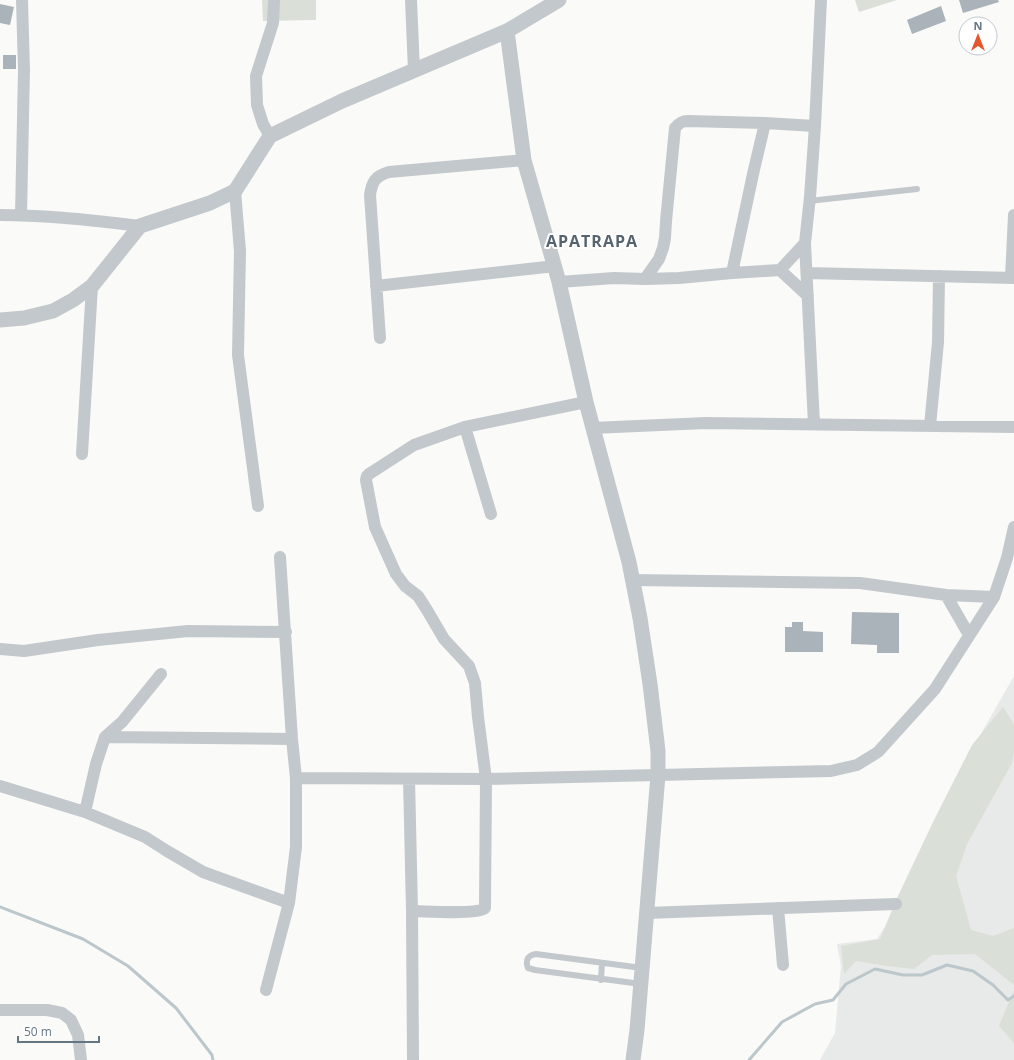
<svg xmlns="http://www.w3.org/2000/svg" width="1014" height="1060" font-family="'Open Sans',sans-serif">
<rect width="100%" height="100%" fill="#fafaf8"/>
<path fill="#e8e9e9" d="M1014,676V1060H820L835,1033L841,966L837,944L877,939L888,922L962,767Z"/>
<path fill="#dadfd7" d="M262,0H316V20L263,21Z
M855,0H897L859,12Z
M1003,707L1014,724V752L1012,763L967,844L956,876L971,930L993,936L1014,928V985L975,954L932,955L914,969L887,966L856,961L844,974L841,946L880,939L897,898L935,818L972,745Z
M1014,990V1043L999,1026Z"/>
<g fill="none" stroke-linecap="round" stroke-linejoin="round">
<path stroke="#bbc7cb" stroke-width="3" d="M0,907L83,939L128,966L176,1008L212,1055L213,1060
M749,1060L782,1022L815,1004L833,1000L846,984L875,969L903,975H922L947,965L973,971L993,985L1008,1000L1014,996"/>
</g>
<path fill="#aab3b9" d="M959,0H998L999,2L963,13Z
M0,4L14,7L10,25L0,23Z
M941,6L946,21L912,34L907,20Z
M3,55H16V69H3Z
M852,612L899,613V653H877V645L851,644Z
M792,622H803V631L823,632V652H785V627H792Z"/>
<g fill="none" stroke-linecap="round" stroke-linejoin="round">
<path stroke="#c3c8cc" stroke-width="6" d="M809,201L917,189
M601,980L602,963
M641,984L535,970L528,968C525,960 528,955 536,954L642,968"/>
<path stroke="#c3c8cc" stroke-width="12" d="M411,0L414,71
M270,136L263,124L257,105L256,76L273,23L274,0
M235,191L240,251L238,355L258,506
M0,215C47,215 93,220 140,226
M21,215L24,70L22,0
M780,270L808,296
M732,273L753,174L765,123
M807,273L1014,278
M1011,278L1014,215
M645,279L659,259L663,248L665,238L666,221L675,128C679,123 682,121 688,121L765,123L815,126
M559,282L614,278L645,279L679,278L732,273L780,270L805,243
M376,286L555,266
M380,338L370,195C372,182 375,176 389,172L524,160
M814,424L805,243L810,197L815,126L821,0
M930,426L938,342L939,276
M465,427L491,514
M592,428L706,423L1014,427
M82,454L92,286
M632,580L860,583L946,595L994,597
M946,595L969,635
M0,649L24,651L98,640L188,631L286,632
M105,737L292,739
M296,778L486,779L831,771L857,765L878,752L935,689L994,597L1007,558L1014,527
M409,779L412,911L413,1060
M0,786L85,812L145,837L167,851L203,872L289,903
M85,812L96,764L105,737L122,722L161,674
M778,908L783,965
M412,911C425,911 477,915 485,908L486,779L478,717L475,683L469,666L444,639L427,610L418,596L405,586L396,574L375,527L366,480L367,476L369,474L414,445L465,427L586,402
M646,913L896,904
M266,990L289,903L296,847V778L292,739L280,557
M0,1010H47L62,1013L71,1020L78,1035L81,1060"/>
<path stroke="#c3c8cc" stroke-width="15" d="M559,0L507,31L524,160L559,282L586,402L629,562L640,618L650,684L658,751V775L637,1030L633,1060
M0,320L24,318L53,311L73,300L92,286L140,226L210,203L235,191L270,136L342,101L507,31"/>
</g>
<g text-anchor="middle" stroke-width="4" stroke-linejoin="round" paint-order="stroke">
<g font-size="16" font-weight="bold" letter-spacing="1" fill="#57646e" stroke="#fff">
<text x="592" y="247">APATRAPA</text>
</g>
</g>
<g transform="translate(978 36)"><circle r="19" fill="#ffffff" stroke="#c1c8cd"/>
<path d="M0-3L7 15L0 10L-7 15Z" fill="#e4572e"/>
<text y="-6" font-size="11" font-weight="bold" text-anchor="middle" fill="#657683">N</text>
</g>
<path d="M18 1036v6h81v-6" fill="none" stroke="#657683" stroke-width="2"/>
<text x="24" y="1036" font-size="12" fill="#657683" stroke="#ffffff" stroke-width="3" paint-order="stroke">50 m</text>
</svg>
